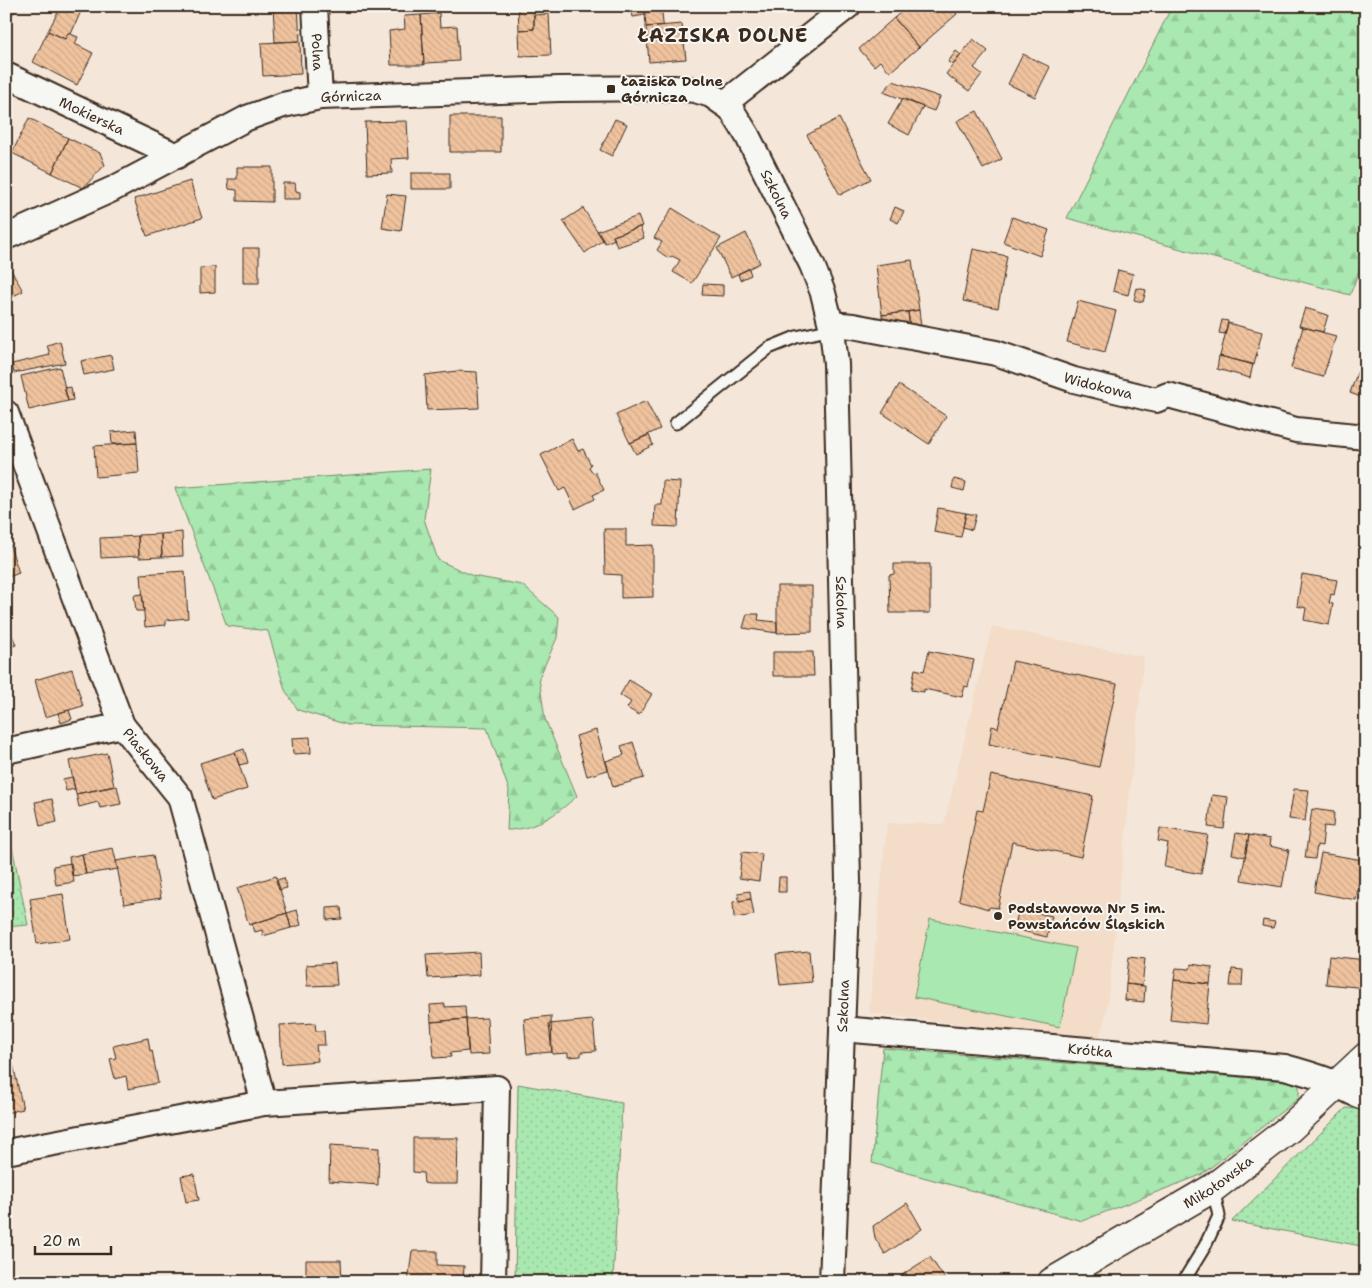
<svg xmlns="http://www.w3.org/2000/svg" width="1372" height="1288" font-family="'Shantell Sans',sans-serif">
<defs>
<pattern id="grass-dots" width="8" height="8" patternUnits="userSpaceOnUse" patternTransform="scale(1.25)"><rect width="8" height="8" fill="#a9e8b0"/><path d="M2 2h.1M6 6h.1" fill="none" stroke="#92c797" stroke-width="1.8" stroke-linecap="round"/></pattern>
<pattern id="forest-firs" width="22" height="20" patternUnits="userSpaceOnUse" patternTransform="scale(1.25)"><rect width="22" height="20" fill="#a9e8b0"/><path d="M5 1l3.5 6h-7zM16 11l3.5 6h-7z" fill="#92c797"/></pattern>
<pattern id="building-back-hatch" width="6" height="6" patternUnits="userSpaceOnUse" patternTransform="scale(1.25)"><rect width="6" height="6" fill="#f0c39f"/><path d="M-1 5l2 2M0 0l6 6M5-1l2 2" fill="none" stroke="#cfa888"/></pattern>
</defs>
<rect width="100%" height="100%" fill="#f4e7d9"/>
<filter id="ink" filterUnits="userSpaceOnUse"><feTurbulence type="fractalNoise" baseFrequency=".02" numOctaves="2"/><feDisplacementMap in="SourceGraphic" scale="10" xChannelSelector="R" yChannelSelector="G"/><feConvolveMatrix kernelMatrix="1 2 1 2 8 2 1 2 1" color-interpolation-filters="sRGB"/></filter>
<g filter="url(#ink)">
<path fill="#f3dcc8" d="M992,626L1144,657L1107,1009L1099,1040L869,1013L887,823L944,824Z"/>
<path fill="url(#grass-dots)" stroke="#728967" d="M6,817L28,925L6,927Z
M518,1084L622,1103L613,1282H515Z
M1346,1108L1366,1110V1247L1232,1221Z"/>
<path fill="url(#forest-firs)" stroke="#728967" d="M1172,6H1366V252L1350,295L1067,218Z
M431,469L424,519L438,560L473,576L522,585L559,617L557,638L539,678L545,719L577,796C557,814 535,830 507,830L509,790L487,728L348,725L298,710L285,690L268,631L227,626L175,488Z
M883,1048L1299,1082V1098L1201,1175L1082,1221L872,1163Z"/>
<path fill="#a9e8b0" stroke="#728967" d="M930,919L1076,948L1060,1027L914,997Z"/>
<path fill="url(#building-back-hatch)" stroke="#3b2a1e" d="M61,6H71L81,11L71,34L68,33L65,39L48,31Z
M273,6H298L300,41L275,42Z
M518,6H534V29L519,30Z
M631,6H644L645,15L633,17Z
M644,6H662V12H645Z
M908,6H950L957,14L919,47L894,18Z
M6,8L14,12L6,27Z
M645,12H662L663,25L646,27Z
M439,13L440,27L457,26L459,61L427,63L424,65L421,15Z
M549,14L551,55L520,56L519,30L534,29V15Z
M421,15L424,65H391L389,31L405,29L404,16Z
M894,18L919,47L890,72L880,61L874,66L859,49Z
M682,24L686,59L649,62L646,27Z
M48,31L65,39L68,33L78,37L75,44L93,53L77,85L33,62Z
M973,39L988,51L974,68L982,74L969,91L946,74Z
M300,41L301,74L263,76L261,43Z
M956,51L961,55L953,65L948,62Z
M1023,54L1050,67L1035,97L1008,84Z
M893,81L940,97L934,111L883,92Z
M903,98L923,107L909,135L888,124Z
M977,111L1002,159L983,169L957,121Z
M450,116H501V152H450Z
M29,118L68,138L52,173L12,153Z
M839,118L871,179L840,195L807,135Z
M615,119L627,124L612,156L600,150Z
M407,121L409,158L391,159L392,173L367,174L365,122Z
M68,138L100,153L105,165L83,188L52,173Z
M237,167H272V202L237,201V190L229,189L228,179H237Z
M411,173H450V189H411Z
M190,181L202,218L147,236L134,199Z
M283,183H295L296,191L300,192V199H283Z
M387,194L406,196L401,231L382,228Z
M895,207L904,211L898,223L890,219Z
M583,208L603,240L585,253L563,221Z
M672,208L721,238L692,283L673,272L680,260L672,256L668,258L657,250L662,242L654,238Z
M638,216L642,226L613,236L615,239L605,243L597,231Z
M1012,217L1049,230L1040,256L1003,242Z
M640,227L644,238L617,247L613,236Z
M746,233L760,263L731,277L717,248Z
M243,248H259V283H243Z
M973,249L1007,256L998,308L963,301Z
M912,260L919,310L882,315L876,265Z
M6,261L23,291L6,300Z
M215,267V292L200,293V268Z
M749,269L751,275L740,280L738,274Z
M1118,270L1133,274L1128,295L1113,291Z
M703,284L723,285V296L702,295Z
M1137,288L1146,290L1143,302L1134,300Z
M1078,301L1116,311L1105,352L1067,342Z
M1305,308L1328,315L1323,332L1299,326Z
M919,310L921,326L910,328L908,312Z
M908,312L910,328L883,325L882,315Z
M1222,320L1228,321L1225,334L1219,333Z
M1228,323L1262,332L1254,365L1220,356Z
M1303,327L1336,336L1323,377L1291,368Z
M60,341L65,363L14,373L12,364L50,355L47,345Z
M111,355L114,369L84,375L81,361Z
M1219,356L1253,364L1250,378L1217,369Z
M1362,360L1366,361V376L1357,373Z
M60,367L68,401L29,410L21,376Z
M457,371L477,372L479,408L427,410L425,375Z
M1357,373L1366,376V399L1350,393Z
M899,385L946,416L929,444L882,413Z
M71,387L73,400L68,401L64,388Z
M646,401L660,429L630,443L616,415Z
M136,430L137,443L112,444L111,432Z
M649,435L653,445L636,454L630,443Z
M572,439L578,451L583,449L591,465L589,467L593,473L595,472L604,490L593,495L595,499L575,509L565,488L559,491L541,455Z
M137,443L139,473L96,477L94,446Z
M954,479L966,482L964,491L952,488Z
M663,481L680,482L678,527L654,526L655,505H662Z
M938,508L966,513L961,537L934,532Z
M966,513L976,515L972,530L963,527Z
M604,529H626V546L653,545V597L621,598V575L605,574Z
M182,532L183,556L162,557L161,534Z
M161,534L162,557L139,558L138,535Z
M7,536L19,573L6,578V536Z
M138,536L139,556L101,558L100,538Z
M894,564H930V613H890L889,575L894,574Z
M185,571L188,618L166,620V625L145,627L141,574Z
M1302,574L1337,580L1334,595L1331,594L1329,603L1333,604L1329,625L1304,620L1306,608L1297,606Z
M777,586H812V632L777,633Z
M142,594L144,611H136L134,595Z
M747,614H759L758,620L777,622V633L743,628Z
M6,620L16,645L6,648Z
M929,651L974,660L968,687L965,686L962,697L924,689V692L911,690L915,669L924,671Z
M773,652H813L814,676H773Z
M1013,661L1117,684L1099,767L989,744L992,726L998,728Z
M72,669L83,706L45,717L35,680Z
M629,680L652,694L639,715L627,708L631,702L620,695Z
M69,710L72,719L61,723L58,713Z
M596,730L608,770L587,776L576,736Z
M310,737L311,753L293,754L292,738Z
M633,742L644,778L613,787L606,761L624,755L621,746Z
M244,749L248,763L239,765L235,752Z
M235,752L247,789L212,800L200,763Z
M107,753L114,786L76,794L69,761Z
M991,775L1093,796L1081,857L1012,842L998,908L990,907L988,909L959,900L977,810L983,811Z
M72,777L75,789L66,791L63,779Z
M117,786L121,804L100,808L98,802L79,807L76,794Z
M1294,789L1309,790L1305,821L1289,819Z
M1212,795L1228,797L1224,829L1208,827Z
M52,799L57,822L40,826L35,802Z
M1312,809L1334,812L1333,827L1324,826L1322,846L1317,845L1315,859L1305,858Z
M1160,828L1208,835L1201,874L1164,867L1168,843L1158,841Z
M1236,833L1249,835L1245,857L1232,854Z
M1249,835L1270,839L1269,846L1289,850L1282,887L1241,880Z
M113,848L118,869L86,874L82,854Z
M742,852L762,854L759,881L739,878Z
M1321,853L1363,860L1356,900L1314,892Z
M82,854L86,874L72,876L69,857Z
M153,855L161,898L124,904L116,861Z
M71,863L74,882L56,885L53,866Z
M276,876L287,913L249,925L237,888Z
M779,877H786V892H778Z
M284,878L287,888L279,890L276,880Z
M750,891L751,899L739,901L738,893Z
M63,894L70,939L37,944L30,899Z
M751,899L754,915L734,918L733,902Z
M341,907L342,919L327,920V908Z
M1019,909L1052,916L1047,937L1014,929Z
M297,910L301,925L291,928L287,913Z
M287,913L291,928L263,936L262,930L255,932L252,924Z
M1263,920L1275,922L1273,928L1262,926Z
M809,951L812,982L780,985L776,954Z
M479,952L480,975L428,978L426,955Z
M1329,956L1366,960V988L1326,984Z
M1129,957L1145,959L1142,986L1126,984Z
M335,963L337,985L307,986L306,965Z
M1191,964L1212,967L1210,984L1174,980L1176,968L1190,969Z
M1232,969L1243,970L1242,986H1230Z
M1174,980L1210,984L1206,1024L1170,1020Z
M1126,984L1145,986L1144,1002L1125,1000Z
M445,1004V1007L465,1006L466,1019L431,1022L430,1005Z
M551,1016L552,1052L527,1054L524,1019Z
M487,1018L489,1054L469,1055L466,1019Z
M466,1019L468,1051L450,1053L451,1057L434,1058L431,1022Z
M593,1020L596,1051L581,1052V1056L568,1057V1053L552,1054L549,1024Z
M315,1023L316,1031H324L325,1045H316L318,1061L282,1064L280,1025Z
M148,1038L150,1051L152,1050L158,1083L128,1089L126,1076L115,1079L110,1059L116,1058L113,1046Z
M13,1064L23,1109L6,1113V1065Z
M413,1138H458L457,1184H429L424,1183L423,1173L413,1172Z
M330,1145L379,1148L378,1185L329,1181Z
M194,1174L199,1200L186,1202L181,1176Z
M907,1203L922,1229L885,1254L875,1238L873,1226Z
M412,1251H437V1265L464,1266L463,1282H408Z
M930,1257L947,1282H911L905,1273Z
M306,1260H341L342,1282H306Z
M905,1273L911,1282H892Z"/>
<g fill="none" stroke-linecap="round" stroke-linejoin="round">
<g stroke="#3b2a1e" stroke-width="15">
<path id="service" d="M676,423L769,348L796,337L832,329
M1183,1282L1205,1246L1219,1216L1213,1188"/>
</g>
<g stroke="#3b2a1e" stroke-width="28">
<g id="minor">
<path id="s1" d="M315,6L320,97"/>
<path id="s2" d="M6,75L177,156"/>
<path d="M725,103L848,6"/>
<path id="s3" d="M6,237L113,189L247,118L283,105L320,97L559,89L674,88L695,90L711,95L731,109L747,135L812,265L823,293L832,329L836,364L848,881L832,1282"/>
<path id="s4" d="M831,324L853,326L996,353L1074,380L1156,400L1168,395L1296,430L1366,437"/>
<path id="s5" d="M6,413L122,725L180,797L264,1103"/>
<path d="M6,751L122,725"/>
<path id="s6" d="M842,1029L1285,1067C1302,1072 1318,1076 1334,1083C1346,1089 1352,1094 1366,1098"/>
<path d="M6,1152L264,1103L497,1088L493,1282"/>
</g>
</g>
<g stroke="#3b2a1e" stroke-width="31">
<g id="tertiary">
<path id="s7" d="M1052,1282L1213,1188L1289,1129L1366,1057"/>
</g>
</g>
<use href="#service" stroke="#f6f6f2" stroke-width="11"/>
<use href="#minor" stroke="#f6f6f2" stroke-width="24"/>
<use href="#tertiary" stroke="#f6f6f2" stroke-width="28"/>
</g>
</g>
<g fill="#3b2a1e" stroke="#f6f6f2" stroke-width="2">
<rect x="606" y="84" width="10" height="10" rx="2.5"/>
<circle cx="998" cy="916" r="5"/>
</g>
<g text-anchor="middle" stroke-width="4" stroke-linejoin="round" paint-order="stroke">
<g font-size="14" fill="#3b2a1e" stroke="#f6f6f2">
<text dy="5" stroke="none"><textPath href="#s1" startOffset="46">Polna</textPath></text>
<text dy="5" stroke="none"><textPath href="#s3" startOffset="376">Górnicza</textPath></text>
<text dy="5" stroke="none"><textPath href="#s2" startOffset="95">Mokierska</textPath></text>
<text dy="5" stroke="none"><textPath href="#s3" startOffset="858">Szkolna</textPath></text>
<text dy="5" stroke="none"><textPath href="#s4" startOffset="275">Widokowa</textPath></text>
<text dy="5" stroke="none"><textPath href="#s3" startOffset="1278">Szkolna</textPath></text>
<text dy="5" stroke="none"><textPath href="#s5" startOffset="371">Piaskowa</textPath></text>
<text transform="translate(843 1006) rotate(-88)" y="5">Szkolna</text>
<text dy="5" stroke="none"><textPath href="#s6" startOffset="249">Krótka</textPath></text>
<text dy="5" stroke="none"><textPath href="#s7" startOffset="194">Mikołowska</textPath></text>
</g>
<g font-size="14" font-weight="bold" fill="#3b2a1e" stroke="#f6f6f2" text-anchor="start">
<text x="621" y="86">Łaziska Dolne<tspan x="621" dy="16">Górnicza</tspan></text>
<text x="1008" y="913">Podstawowa Nr 5 im.<tspan x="1008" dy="16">Powstańców Śląskich</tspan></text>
</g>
<g font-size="19" font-weight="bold" letter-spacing="1" fill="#3b2a1e" stroke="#f6f6f2">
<text x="723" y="42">ŁAZISKA DOLNE</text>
</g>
</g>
<rect width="1372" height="1288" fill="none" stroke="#f6f6f2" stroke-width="25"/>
<rect x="12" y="12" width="1347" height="1263" fill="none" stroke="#3b2a1e" stroke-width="2" filter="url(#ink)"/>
<path d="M35 1246v8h76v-8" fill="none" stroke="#3b2a1e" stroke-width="2.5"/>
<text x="42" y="1246" font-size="15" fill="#3b2a1e" stroke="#f6f6f2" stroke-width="4" paint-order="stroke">20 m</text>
</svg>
